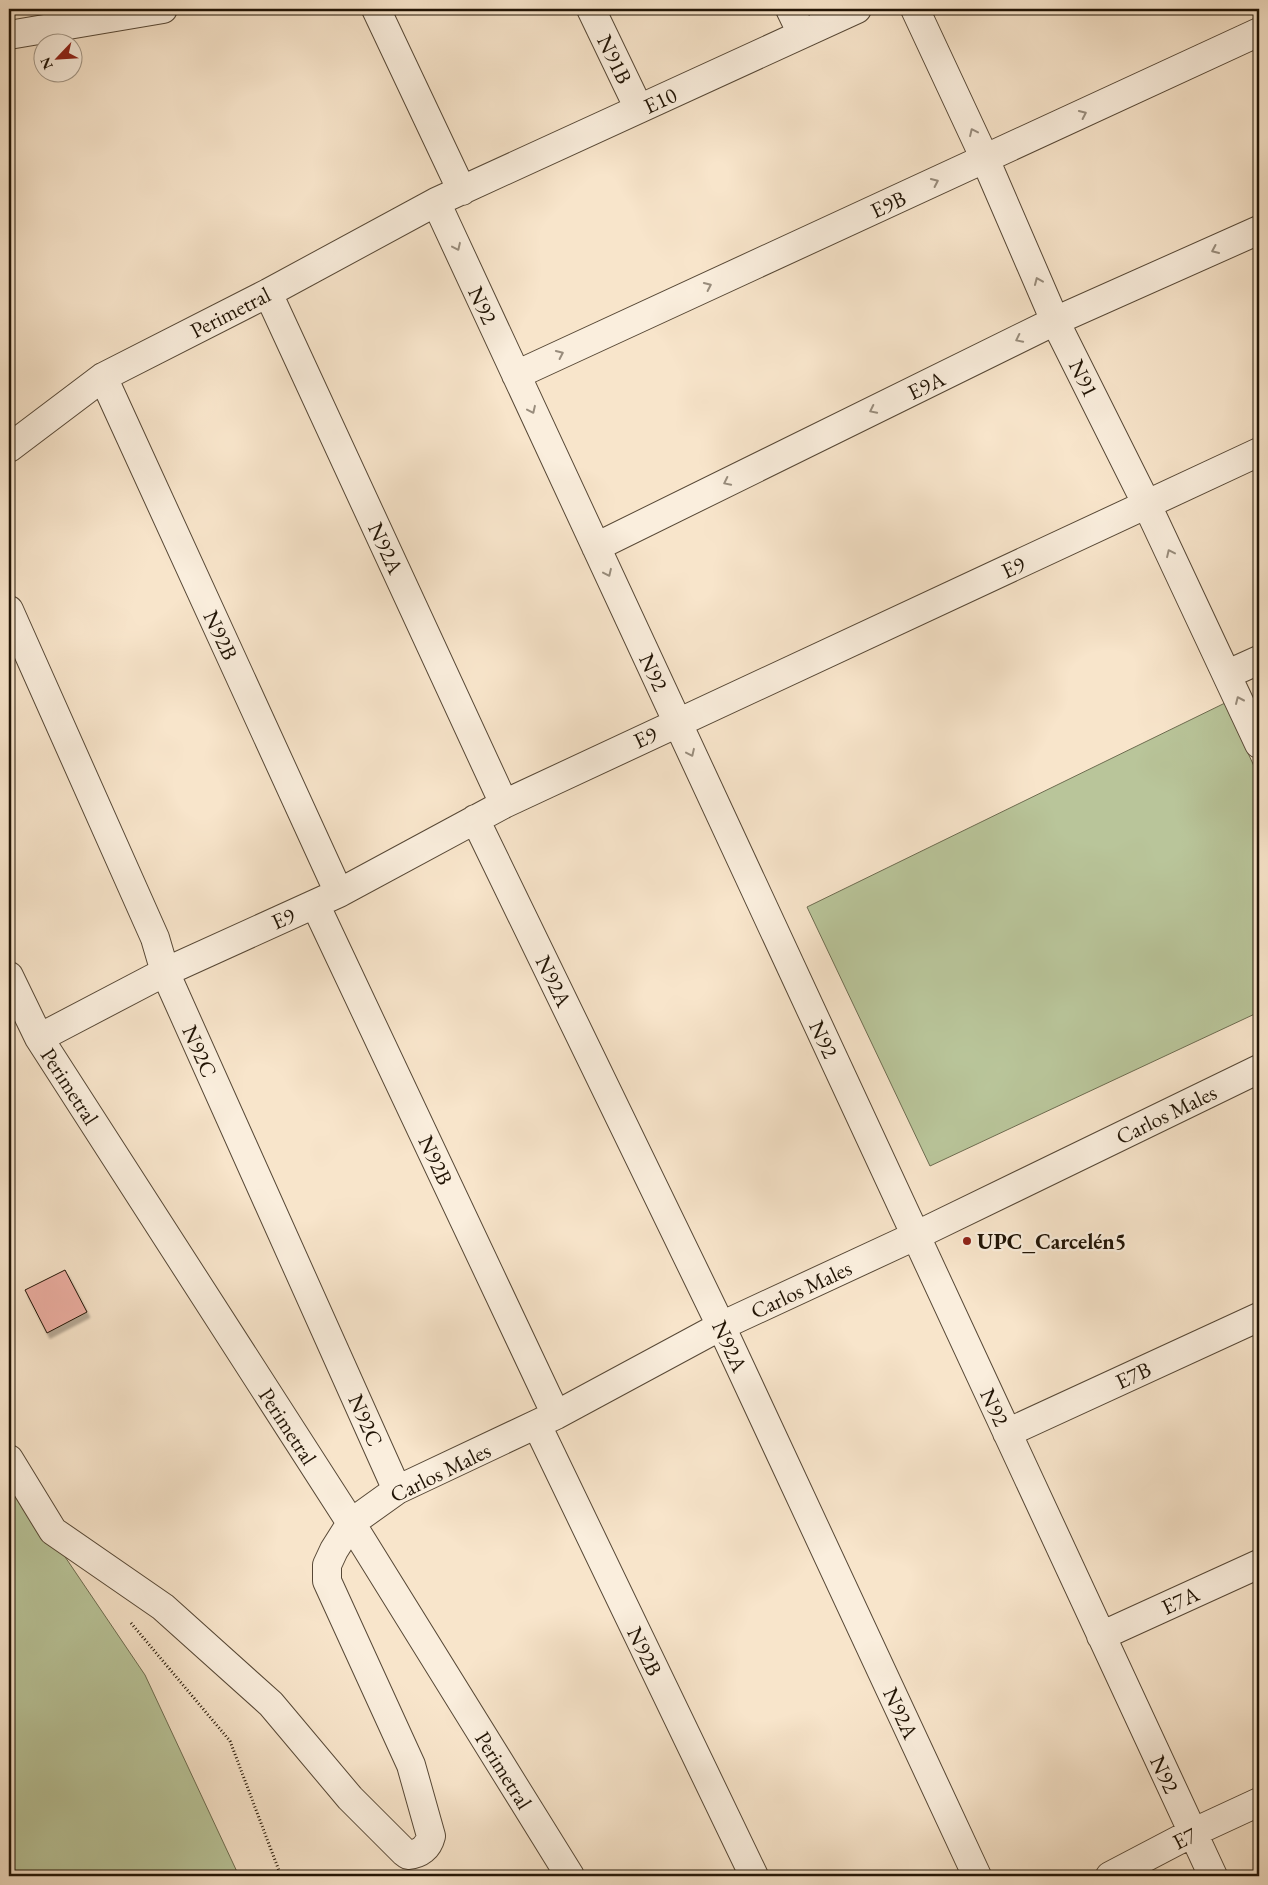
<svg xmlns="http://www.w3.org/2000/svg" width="1268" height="1885" font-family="'EB Garamond',serif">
<defs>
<filter id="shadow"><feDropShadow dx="3" dy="5.5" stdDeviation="1" flood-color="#0004"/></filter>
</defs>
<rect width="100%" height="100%" fill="#f8e5cb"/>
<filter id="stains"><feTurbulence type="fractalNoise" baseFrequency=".004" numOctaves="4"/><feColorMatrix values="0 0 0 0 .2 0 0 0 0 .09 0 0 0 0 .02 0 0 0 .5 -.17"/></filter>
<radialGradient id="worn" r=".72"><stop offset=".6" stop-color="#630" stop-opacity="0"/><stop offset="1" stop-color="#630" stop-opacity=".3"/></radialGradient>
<path fill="#b9c59a" stroke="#6d6c50" d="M1225,703L1259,777V1012L930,1166L807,907Z
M9,1474L145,1675L239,1876H9Z"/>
<path fill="#edafa3" stroke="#211405" filter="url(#shadow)" d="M65,1270L87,1312L47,1333L25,1290Z"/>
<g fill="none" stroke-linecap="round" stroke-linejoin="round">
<g stroke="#574836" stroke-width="30">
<path id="minor" d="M376,9L462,191
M591,9L639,109
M790,9L802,34
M915,9L985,159L1055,321L1147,505L1259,744
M9,35L163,9
M436,202L1213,1876
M268,293L504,804
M516,375L1259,32
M103,377L339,893
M9,448L103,377L268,293L436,202L857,9
M596,547L1055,321L1259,230
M9,610L155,938L165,972L397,1490
M1228,674L1259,660
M475,819L721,1326L977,1876
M315,904L556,1415
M9,976L39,1038L351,1523L570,1876
M39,1038L165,972L339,893L504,804L1259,452
M537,1425L754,1876
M1007,1433L1259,1317
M9,1459L53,1531L163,1607L271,1704L350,1798L404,1852L408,1855C420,1854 428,1848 431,1836L411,1765L327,1581V1565L334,1550L351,1523L397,1490L556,1415L721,1326L915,1236L1259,1069
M1101,1636L1259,1564
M1110,1876L1192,1833L1259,1802"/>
</g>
<path stroke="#211405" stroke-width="3" stroke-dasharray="1 2.5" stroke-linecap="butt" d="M131,1623L230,1741L281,1876"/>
<use href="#minor" stroke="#faeedd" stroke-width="28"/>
</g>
<defs><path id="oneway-chevron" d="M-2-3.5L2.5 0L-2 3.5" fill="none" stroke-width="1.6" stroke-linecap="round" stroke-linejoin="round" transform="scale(1.25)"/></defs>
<g stroke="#988c7c">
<use href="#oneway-chevron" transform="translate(1083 114) rotate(-25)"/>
<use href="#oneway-chevron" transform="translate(973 132) rotate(-115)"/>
<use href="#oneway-chevron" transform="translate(935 182) rotate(-25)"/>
<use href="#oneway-chevron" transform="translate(457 247) rotate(65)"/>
<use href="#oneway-chevron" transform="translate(1215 250) rotate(156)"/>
<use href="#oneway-chevron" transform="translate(1038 281) rotate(-113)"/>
<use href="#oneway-chevron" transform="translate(708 286) rotate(-25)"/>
<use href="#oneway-chevron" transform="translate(1019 339) rotate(154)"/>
<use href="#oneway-chevron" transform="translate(560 354) rotate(-25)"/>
<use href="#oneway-chevron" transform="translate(532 410) rotate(65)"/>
<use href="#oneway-chevron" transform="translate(873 410) rotate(154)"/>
<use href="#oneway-chevron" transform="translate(727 482) rotate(154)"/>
<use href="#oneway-chevron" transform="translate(1170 553) rotate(-115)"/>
<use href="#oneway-chevron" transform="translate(608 573) rotate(65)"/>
<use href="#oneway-chevron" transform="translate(1239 700) rotate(-114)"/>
<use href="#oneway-chevron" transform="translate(691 753) rotate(65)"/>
</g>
<circle fill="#8f2418" stroke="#faeedd" stroke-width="2" cx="967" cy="1241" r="5"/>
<g text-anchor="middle" stroke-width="4.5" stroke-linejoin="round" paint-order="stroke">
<g font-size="22" fill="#211405" stroke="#faeedd">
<text transform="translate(615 59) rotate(64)" y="8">N91B</text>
<text transform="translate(660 100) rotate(-25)" y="8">E10</text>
<text transform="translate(888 204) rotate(-25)" y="8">E9B</text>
<text transform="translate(483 305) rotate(65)" y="8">N92</text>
<text transform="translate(230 312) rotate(-27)" y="8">Perimetral</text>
<text transform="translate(1084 378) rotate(64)" y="8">N91</text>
<text transform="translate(926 385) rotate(-26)" y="8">E9A</text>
<text transform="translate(386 548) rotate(65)" y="8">N92A</text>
<text transform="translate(1013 567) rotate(-25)" y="8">E9</text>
<text transform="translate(221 635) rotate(65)" y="8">N92B</text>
<text transform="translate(654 672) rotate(65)" y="8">N92</text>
<text transform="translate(645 737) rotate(-25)" y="8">E9</text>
<text transform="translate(283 918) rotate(-24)" y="8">E9</text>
<text transform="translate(554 981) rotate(64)" y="8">N92A</text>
<text transform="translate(824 1039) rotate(65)" y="8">N92</text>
<text transform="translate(200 1051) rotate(66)" y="8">N92C</text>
<text transform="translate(70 1086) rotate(57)" y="8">Perimetral</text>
<text transform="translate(1166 1114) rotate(-26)" y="8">Carlos Males</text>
<text transform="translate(436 1160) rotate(65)" y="8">N92B</text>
<text transform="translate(801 1289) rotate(-25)" y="8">Carlos Males</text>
<text transform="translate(730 1346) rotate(65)" y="8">N92A</text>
<text transform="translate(1133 1375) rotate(-25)" y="8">E7B</text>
<text transform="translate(995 1407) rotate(65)" y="8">N92</text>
<text transform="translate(366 1420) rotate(66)" y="8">N92C</text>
<text transform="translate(288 1426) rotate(57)" y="8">Perimetral</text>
<text transform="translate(440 1472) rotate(-26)" y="8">Carlos Males</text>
<text transform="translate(1180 1600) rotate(-25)" y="8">E7A</text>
<text transform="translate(645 1651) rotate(64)" y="8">N92B</text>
<text transform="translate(901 1713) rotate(65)" y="8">N92A</text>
<text transform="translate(504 1770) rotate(58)" y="8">Perimetral</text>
<text transform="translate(1165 1774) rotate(65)" y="8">N92</text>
<text transform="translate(1184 1838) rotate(-27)" y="8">E7</text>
</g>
<g font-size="22" font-weight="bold" fill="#211405" stroke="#faeedd" text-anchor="start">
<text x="977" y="1249">UPC_Carcelén5</text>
</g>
</g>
<rect width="1268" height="1885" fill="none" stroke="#f8e5cb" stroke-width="30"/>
<rect x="10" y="10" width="1248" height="1865" fill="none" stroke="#211405" stroke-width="2.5"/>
<rect x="15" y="15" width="1238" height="1855" fill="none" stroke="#211405"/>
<g transform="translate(58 58) rotate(245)"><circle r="24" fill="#faeedd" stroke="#a39787"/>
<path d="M0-4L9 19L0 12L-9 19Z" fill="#8f2418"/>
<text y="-8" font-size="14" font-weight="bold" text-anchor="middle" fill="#211405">N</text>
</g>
<rect width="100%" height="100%" filter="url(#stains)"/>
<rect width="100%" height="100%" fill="url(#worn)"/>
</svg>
